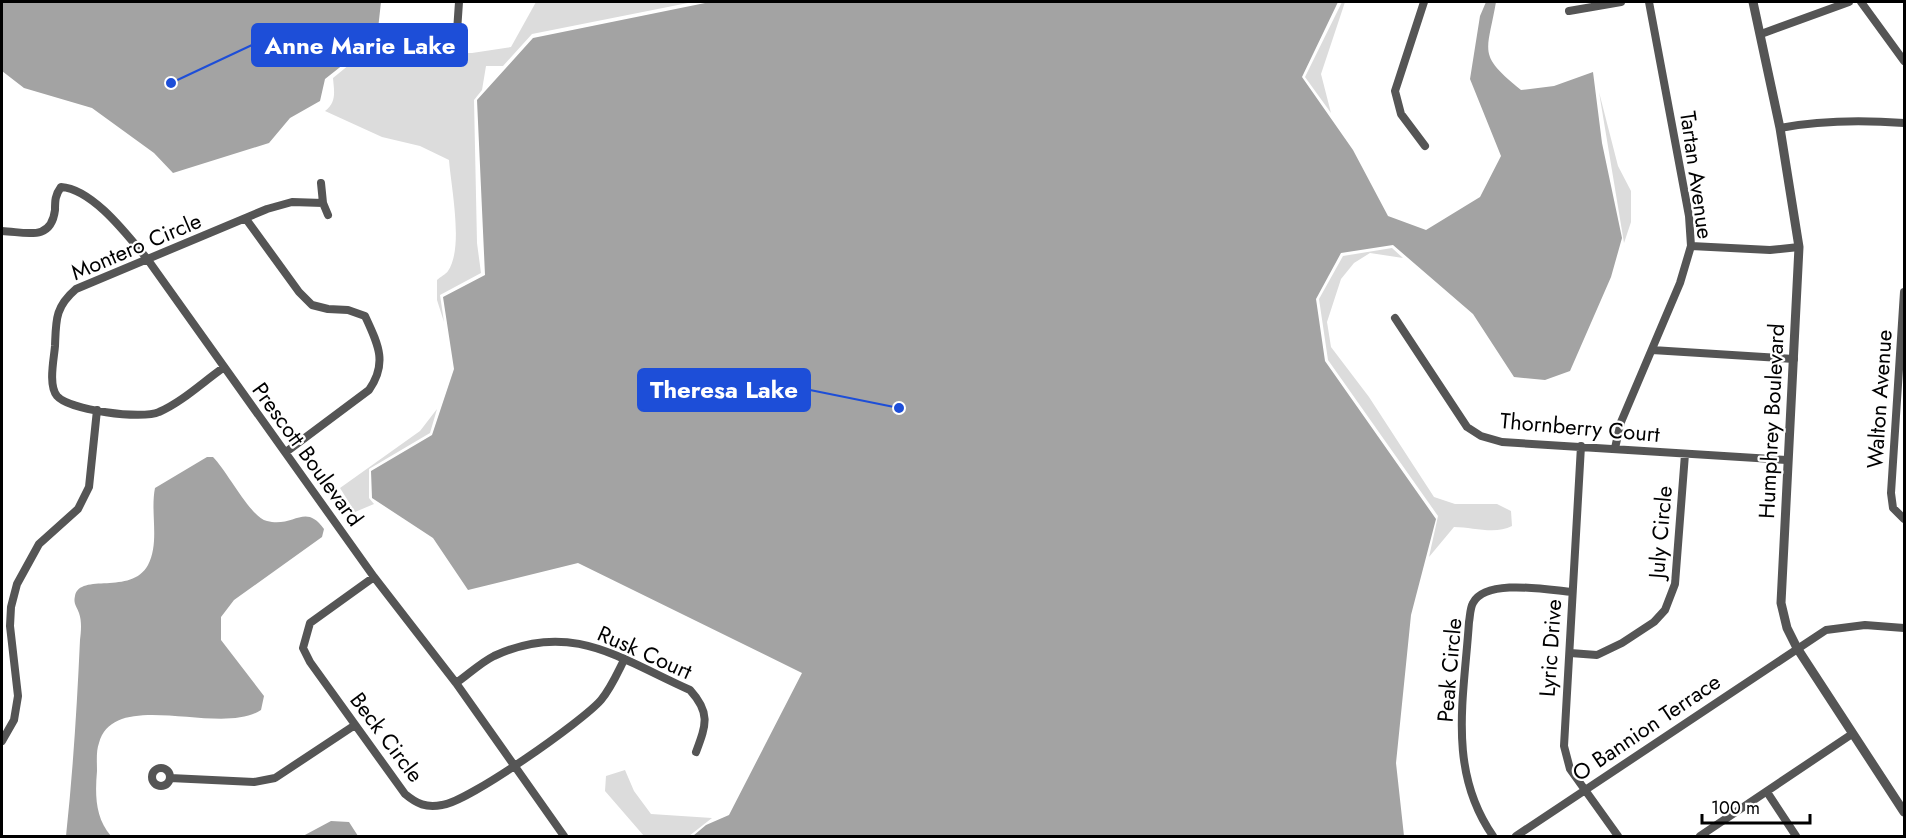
<svg xmlns="http://www.w3.org/2000/svg" width="1906" height="838" font-family="Jost,sans-serif">
<rect width="100%" height="100%" fill="#fff"/>
<path fill="#dcdcdc" d="M536,2H693L532,34L503,66H486L482,90L474,100L477,243L481,273L440,295L444,322L437,300V280C440,277 446,274 448,271C464,248 451,187 449,160L420,146L382,137L325,111C337,102 334,91 333,78L366,51L380,49L387,44V37L394,29L444,53H472L511,47Z
M1342,2H1345L1321,74L1331,113L1305,77Z
M1599,92L1618,166L1631,191V222L1624,243Z
M1392,248L1403,258L1370,253L1354,263L1341,279L1327,322L1331,347L1369,397L1434,497L1455,504H1497L1511,511L1512,526C1495,535 1473,527 1454,527L1429,557L1438,516L1328,360L1319,299L1343,256Z
M437,409L430,433L369,469V498L374,504L355,512L340,488L420,431Z
M625,770L634,791L651,814L712,818L689,836H644L605,791L606,776Z"/>
<path fill="#a3a3a3" d="M2,2H381L377,38L325,79L320,101L290,118L269,143L173,173L154,153L92,108L24,88L2,71Z
M710,2H1338L1302,77L1353,150L1388,216L1426,230L1480,197L1501,156L1470,79L1480,16L1486,2H1496C1487,54 1477,54 1521,90L1554,86L1593,72L1602,143L1622,238L1611,277L1570,371L1545,380L1514,377L1473,314L1393,245L1341,253L1316,299L1325,361L1436,519L1411,615L1396,763L1404,836H693L706,825L729,815L802,673L578,563L468,590L433,538L372,498L371,471L432,435L454,369L443,297L485,275L477,100L533,38Z
M207,457H213C228,472 250,517 267,521C294,528 305,502 324,529L322,537L234,600L221,617V640L264,696L261,710C221,737 114,687 99,743C96,751 97,762 97,771C95,794 95,818 111,836H66C73,771 77,706 80,640C81,632 82,621 79,613C77,607 73,604 75,596C80,572 131,596 148,565C160,542 150,512 155,488Z
M331,821L349,822L358,836H303Z"/>
<g fill="none" stroke-linecap="round" stroke-linejoin="round">
<path stroke="#555" stroke-width="8" d="M1424,2L1395,91L1401,114L1425,146
M1861,2L1904,61
M1569,11L1621,2
M1761,34L1849,2
M456,46L459,2
M1780,128C1822,120 1862,120 1904,123
M321,183L323,203L328,215
M246,219L299,292L312,305L328,309L348,310L365,316C378,344 388,363 369,390L286,452
M2,231C26,232 51,242 55,210C55,201 55,195 61,187C93,189 128,236 148,260L374,577L456,683L564,836
M1691,246L1770,250L1799,247
M1904,292L1891,493L1893,508L1904,519
M1395,318L1467,427L1481,436L1502,442L1787,460
M1652,350L1794,359
M223,368C203,382 182,402 159,412C142,420 69,410 57,396C48,385 54,359 55,346C56,320 55,307 76,289L267,209L292,202L323,203
M1581,446L1564,746L1570,769L1618,836
M1615,448L1621,422L1680,283L1691,246L1689,216L1649,2
M374,577L310,623L303,648L310,662L405,794C417,804 426,808 442,805C468,802 583,721 601,700C611,688 617,674 624,660
M1570,653L1597,655L1622,643L1654,622L1665,610L1675,584L1685,454
M456,683C468,675 480,663 494,656C572,620 620,659 690,690C711,713 706,725 696,752
M2,741L14,720L18,696L10,626L11,607L17,584L39,544L78,509L89,487L97,410
M152 777a9 9 0 1 1 18 0a9 9 0 1 1-18 0Z
M170,778L254,782L275,778L355,725
M1767,792L1796,836
M1493,836C1447,770 1464,698 1469,622C1470,617 1470,608 1473,603C1486,578 1548,590 1572,592
M1516,836L1826,630L1865,625L1904,628
M1700,836L1852,734"/>
<path stroke="#555" stroke-width="9" d="M1753,2L1780,128L1799,247L1781,603L1787,628L1797,648L1904,812"/>
</g>
<g text-anchor="middle" stroke-width="4.5" stroke-linejoin="round" paint-order="stroke">
<g font-size="22" fill="#000" stroke="#fff">
<text transform="translate(1697 175) rotate(82)" y="8">Tartan Avenue</text>
<text transform="translate(136 246) rotate(-23)" y="8">Montero Circle</text>
<text transform="translate(1879 399) rotate(-86)" y="8">Walton Avenue</text>
<text transform="translate(1771 421) rotate(-87)" y="8">Humphrey Boulevard</text>
<text transform="translate(1580 427) rotate(5)" y="8">Thornberry Court</text>
<text transform="translate(308 454) rotate(54)" y="8">Prescott Boulevard</text>
<text transform="translate(1660 532) rotate(-85)" y="8">July Circle</text>
<text transform="translate(1550 648) rotate(-86)" y="8">Lyric Drive</text>
<text transform="translate(645 652) rotate(24)" y="8">Rusk Court</text>
<text transform="translate(1449 670) rotate(-85)" y="8">Peak Circle</text>
<text transform="translate(1646 727) rotate(-34)" y="8">O Bannion Terrace</text>
<text transform="translate(387 737) rotate(53)" y="8">Beck Circle</text>
</g>
</g>
<path fill="none" stroke="#1d4ed8" stroke-width="2" d="M171 83L252 45M899 408L810 390"/>
<g fill="#1d4ed8" stroke="#fff" stroke-width="2">
<circle cx="171" cy="83" r="6"/>
<circle cx="899" cy="408" r="6"/>
</g>
<g fill="#1d4ed8" stroke="#1d4ed8" stroke-width="2">
<rect x="252" y="24" width="215" height="42" rx="6"/>
<rect x="638" y="369" width="172" height="42" rx="6"/>
</g>
<g font-size="24" text-anchor="middle" font-weight="bold" fill="#fff">
<text x="360" y="54">Anne Marie Lake</text>
<text x="724" y="398">Theresa Lake</text>
</g>
<rect width="1906" height="838" fill="none" stroke="#000000" stroke-width="6"/>
<path d="M1702 814v9h108v-9" fill="none" stroke="#000000" stroke-width="3"/>
<text x="1711" y="814" font-size="18" fill="#000000" stroke="#ffffff" stroke-width="4.5" paint-order="stroke">100 m</text>
</svg>
